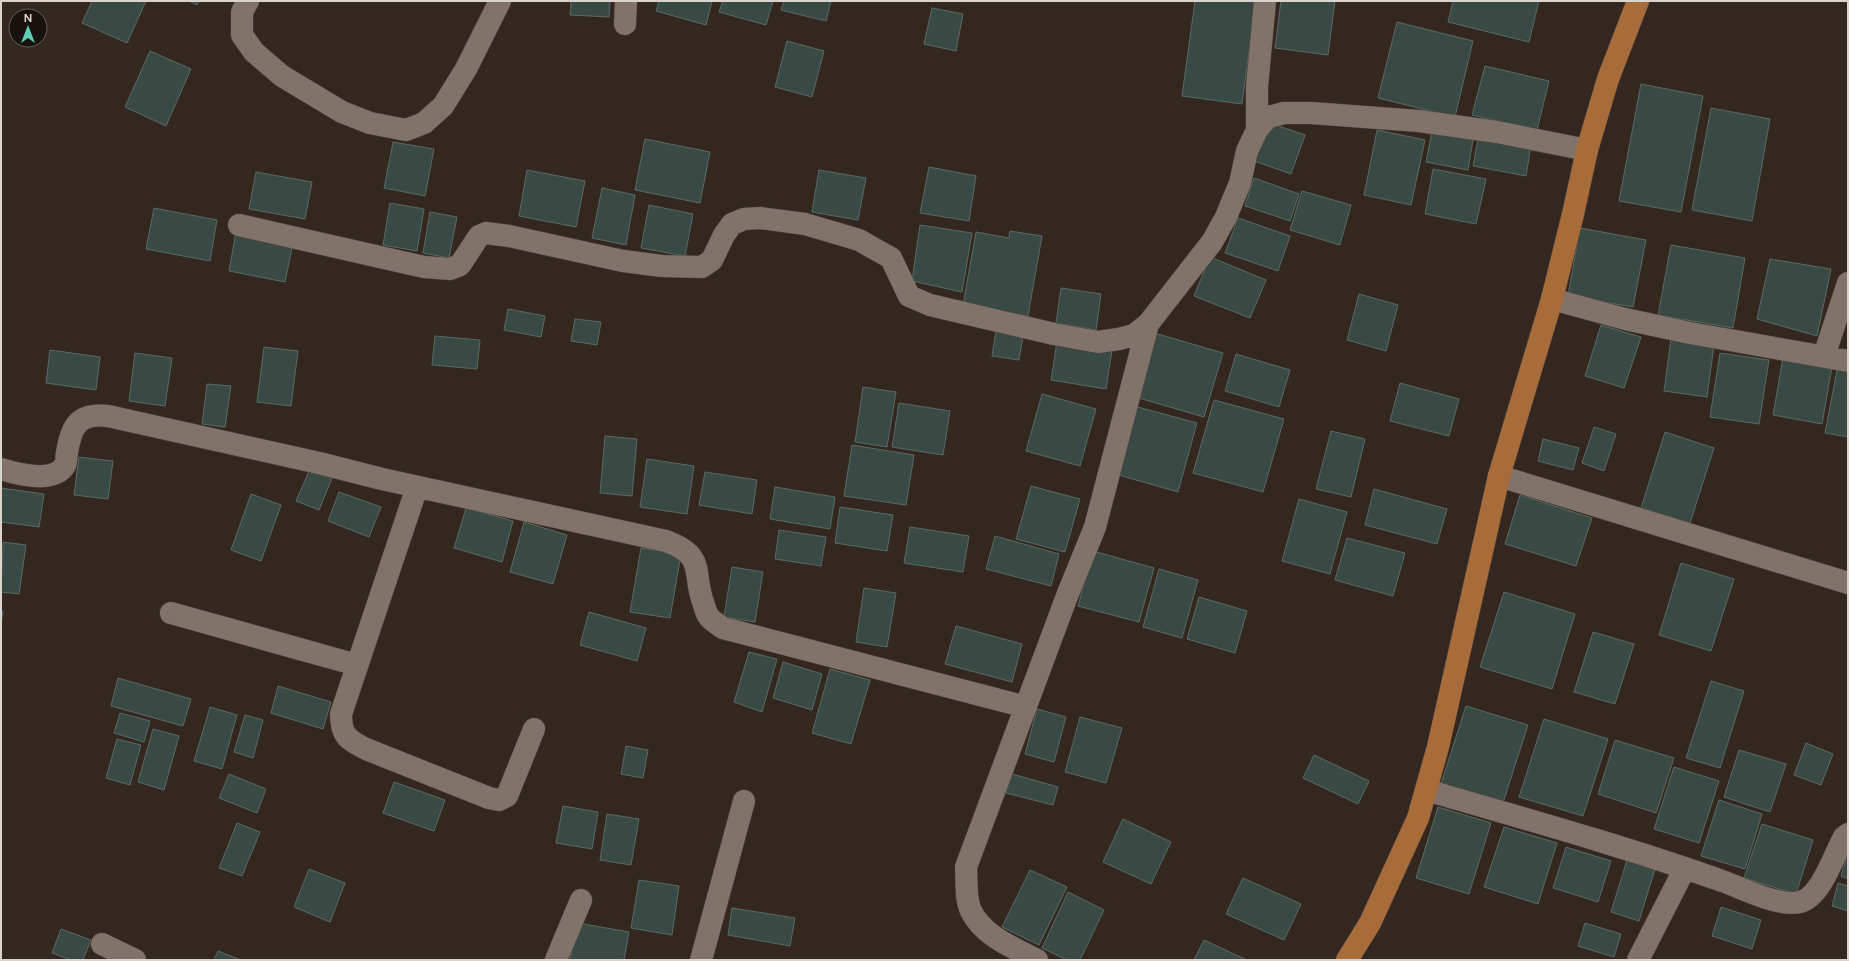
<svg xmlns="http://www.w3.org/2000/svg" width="1849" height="961" font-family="Figtree,sans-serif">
<rect width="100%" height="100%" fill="#342720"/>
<path fill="#394a45" stroke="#596b66" d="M92,1H146L127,43L82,23Z
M189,1H199L197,5Z
M571,1H610L609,17L570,15Z
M659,1H712L706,25L656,11Z
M723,1H773L766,25L719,12Z
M784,1H831L826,21L781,10Z
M1195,1H1256L1242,104L1182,96Z
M1281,1H1335L1328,55L1275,48Z
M1453,1H1539L1529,42L1448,22Z
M932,8L963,14L956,51L924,44Z
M1397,22L1473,41L1455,117L1378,98Z
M787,41L824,51L812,97L775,87Z
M150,51L191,69L166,126L125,107Z
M1485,66L1549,81L1537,130L1472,115Z
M1641,84L1703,96L1681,212L1619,201Z
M1711,108L1770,119L1752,221L1692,210Z
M1267,122L1305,135L1291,174L1254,161Z
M1377,130L1425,140L1411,205L1364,195Z
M1432,132L1473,140L1468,170L1426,162Z
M1479,135L1531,145L1526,176L1473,166Z
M645,139L710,152L700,203L635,190Z
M393,142L434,149L425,196L384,188Z
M929,167L976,176L969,221L920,213Z
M1433,169L1486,179L1476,224L1425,214Z
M527,170L585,181L576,227L519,216Z
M819,170L866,178L858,220L812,212Z
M256,172L312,182L305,219L249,209Z
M1254,178L1299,194L1290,221L1245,206Z
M602,188L635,195L626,245L592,238Z
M1302,191L1351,205L1340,245L1290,230Z
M390,203L424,209L417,251L383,245Z
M649,205L693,214L685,256L641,248Z
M154,208L217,220L210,261L146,249Z
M430,212L457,217L449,258L423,253Z
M1238,218L1290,236L1278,271L1225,253Z
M920,225L972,233L962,292L912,281Z
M1580,228L1646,240L1633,307L1568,296Z
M1010,231L1042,236L1028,316L963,305L976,232L1009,238Z
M236,232L293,243L285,282L229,271Z
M1671,245L1745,258L1733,328L1658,315Z
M1210,257L1266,280L1250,318L1194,296Z
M1770,259L1831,269L1817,336L1757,319Z
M1061,288L1101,294L1096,330L1056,323Z
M1359,294L1398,305L1386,351L1347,340Z
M508,309L545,316L541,337L504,330Z
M575,319L601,322L597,345L571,341Z
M997,325L1024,330L1019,360L992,356Z
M1601,325L1641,337L1624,388L1585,376Z
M1151,332L1223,353L1204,417L1132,396Z
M435,336L480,340L477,369L432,365Z
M1671,339L1714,345L1707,397L1664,391Z
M1057,342L1112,350L1106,389L1051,380Z
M264,347L298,351L291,406L257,402Z
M50,350L100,357L96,390L46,383Z
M135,353L172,358L165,406L129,401Z
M1720,353L1769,360L1759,424L1710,417Z
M1236,354L1290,370L1279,407L1225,391Z
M1783,358L1832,367L1822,424L1773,415Z
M1838,365L1848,367V437L1825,433Z
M1400,383L1459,399L1449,436L1390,421Z
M207,384L231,386L225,427L202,424Z
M863,387L896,392L887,447L855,442Z
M1042,394L1096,409L1080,466L1026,451Z
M1214,400L1284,419L1263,492L1193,473Z
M899,403L950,411L943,455L892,447Z
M1134,406L1197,423L1178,492L1115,474Z
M1594,427L1616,434L1604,471L1582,463Z
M1331,431L1365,439L1351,497L1316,489Z
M1665,432L1714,448L1690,523L1641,508Z
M605,436L637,439L632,496L600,493Z
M1543,439L1579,448L1573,470L1538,461Z
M852,445L914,455L906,505L844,496Z
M79,457L113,461L108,499L74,495Z
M647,459L694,466L687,514L640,507Z
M310,469L332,478L319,510L296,501Z
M705,472L757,480L752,514L699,505Z
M1031,486L1080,499L1065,552L1016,539Z
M775,487L835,497L830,529L770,519Z
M1,488L44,494L39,527L1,522Z
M1374,489L1447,509L1437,544L1365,525Z
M339,492L381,507L369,537L328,521Z
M251,494L281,505L261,561L231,550Z
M1520,495L1592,518L1576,566L1505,544Z
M1299,499L1347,512L1330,574L1282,561Z
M840,507L893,515L887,551L835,543Z
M466,508L513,521L502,562L454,548Z
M524,522L567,535L553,584L510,572Z
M910,527L969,536L963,572L904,563Z
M779,530L826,537L821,566L775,559Z
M995,536L1059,554L1051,586L986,569Z
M1347,538L1405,553L1393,596L1335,580Z
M3,542L26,545L19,594L1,592Z
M641,548L681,554L670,618L630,612Z
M1093,551L1154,568L1139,622L1078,606Z
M1681,563L1734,579L1711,651L1659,635Z
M732,567L763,572L755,622L724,617Z
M1159,569L1198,580L1182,638L1143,627Z
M864,588L896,593L887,647L856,642Z
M1504,592L1575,614L1552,689L1480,667Z
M1199,597L1247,611L1235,653L1187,639Z
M1,611H3L1,626Z
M589,612L646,628L637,661L580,645Z
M956,626L1022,644L1012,682L945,664Z
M1593,632L1634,644L1615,704L1574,692Z
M749,652L777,659L762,712L734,702Z
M783,662L822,674L812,710L773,698Z
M830,669L870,680L851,744L812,733Z
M118,678L191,699L183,726L111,706Z
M1711,681L1744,691L1720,768L1686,758Z
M278,686L331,702L323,729L271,713Z
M1466,706L1528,725L1502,806L1440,787Z
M210,707L237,715L222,769L194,761Z
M1037,709L1066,717L1054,762L1025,754Z
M120,713L150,721L144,742L114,733Z
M245,715L263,720L253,758L234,752Z
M1080,717L1122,728L1106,783L1065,772Z
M1544,719L1608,739L1583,816L1519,797Z
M153,729L179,736L164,790L138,782Z
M117,739L141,745L130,785L106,778Z
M1615,740L1674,758L1656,813L1598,794Z
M1806,743L1833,754L1821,785L1794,775Z
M626,746L648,750L643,778L621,774Z
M1739,750L1786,764L1770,812L1724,797Z
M1314,755L1369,781L1358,804L1303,778Z
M1674,767L1719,781L1699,843L1654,829Z
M229,774L266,789L257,813L219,798Z
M1012,774L1058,787L1053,805L1006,793Z
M394,782L445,800L434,831L383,813Z
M1719,800L1762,814L1745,869L1701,856Z
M563,806L598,812L592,849L556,843Z
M1438,807L1491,823L1469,894L1416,878Z
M607,814L639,819L631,865L600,860Z
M1123,819L1171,842L1151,884L1103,862Z
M237,823L260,832L242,876L219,868Z
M1762,824L1813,840L1796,894L1744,878Z
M1504,827L1557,843L1538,904L1484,887Z
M1566,847L1611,861L1598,902L1553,888Z
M1848,853V879L1841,876Z
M1627,860L1655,869L1639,921L1611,912Z
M309,869L345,883L330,922L294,907Z
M1030,870L1067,887L1039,945L1002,927Z
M1243,878L1301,904L1284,940L1226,914Z
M639,880L679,886L672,935L631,928Z
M1838,883L1848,886V911L1832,906Z
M1068,892L1104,910L1080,960H1067L1042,948Z
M1721,907L1761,920L1752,949L1712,936Z
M732,908L795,918L790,946L728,935Z
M578,923L629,932L624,960H570Z
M1585,923L1621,934L1614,957L1578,946Z
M61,929L91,940L83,960H71L52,953Z
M1204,940L1247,960H1194Z
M218,951L241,960H214Z"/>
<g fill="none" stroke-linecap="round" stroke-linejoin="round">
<g stroke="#4d433c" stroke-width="23">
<path id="minor" d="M248,1L242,12V35L254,52L282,76L342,112L370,123L406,130L424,123L443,106L466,69L500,1
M625,24L626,1
M1257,130V87L1265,1
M239,225L424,267L450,269L460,265L479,236L486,233L509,236L623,261L662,266L702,267L712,260L724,235L732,224L744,219L760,218L805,224L859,240L891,258L909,296L930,305L1054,334L1098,342L1119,339L1134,335L1148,324L1212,242L1226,217L1240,183L1247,151L1257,130L1268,117L1284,113H1311L1419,121L1497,132L1587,150
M1552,299L1625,319L1690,333L1848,361
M1824,356L1848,283
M1,469C17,474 54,484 65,465C67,462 66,456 67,453C71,426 78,413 108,416L319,463L382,479L666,541C708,557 691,572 704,605C705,608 706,613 709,617C712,621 719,625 723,628L1026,707
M1499,476L1848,583
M417,487L341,714C341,736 348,740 366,749L489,798L499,800L507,796L534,729
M171,613L357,665
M1426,790C1526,819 1627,847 1725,882C1744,889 1779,907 1800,902C1821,897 1834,855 1844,837L1848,834
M102,944L135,960
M556,960L581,900
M701,960L744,801
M1037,960C1014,948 983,936 971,911C965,898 967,881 966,867L1067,596L1095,527L1148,324
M1638,960L1685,868"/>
</g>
<g stroke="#4d433c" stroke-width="23">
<path id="major" d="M1347,960L1370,923L1418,818L1438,747L1499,476L1552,299L1573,214L1587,150L1608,79L1638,1"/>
</g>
<use href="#minor" stroke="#82736a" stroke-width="22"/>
<use href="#major" stroke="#a86b3a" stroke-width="22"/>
</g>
<rect width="1849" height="961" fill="none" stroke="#dbd3ce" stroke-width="4"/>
<g transform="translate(28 28)"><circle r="19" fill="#17120e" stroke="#655f5b"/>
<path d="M0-3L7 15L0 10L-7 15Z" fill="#5eceb7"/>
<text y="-6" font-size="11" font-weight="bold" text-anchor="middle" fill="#dbd3ce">N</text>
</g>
</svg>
